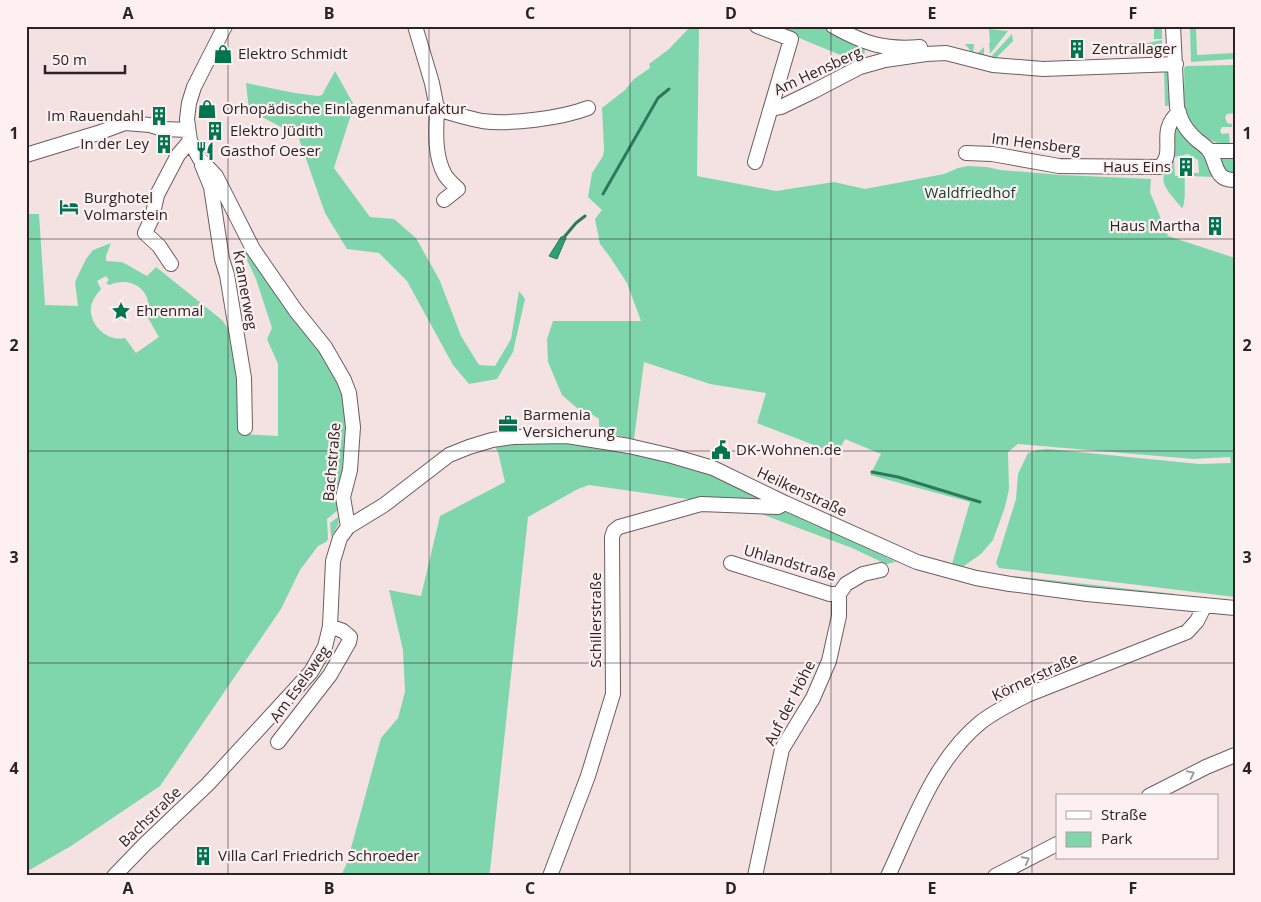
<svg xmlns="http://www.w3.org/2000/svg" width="1261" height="902" font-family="'Open Sans',sans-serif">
<rect width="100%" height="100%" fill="#f4e2e3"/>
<path fill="#7fd6ad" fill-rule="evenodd" d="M691,26H699L697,176L776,191L834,182L865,189L944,174L958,168L968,166L987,167L1000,170L1062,175L1151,179L1150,192L1168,236L1235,258V597L999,568L996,563L1016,499L1018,474L1028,453L1037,450L1048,449L1199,464L1231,463L1230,457L1193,459L1018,444L1008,452L1009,489L1005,507L993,540L981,554L961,568L952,564L970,502L870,475L881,454L845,439L837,454L757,423L766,393L710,384L644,362L634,439L611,434L599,436V419L593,415L577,408L562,395L548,362L547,339L553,321H641L627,283L610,257L600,244L595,219L602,210L588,197L592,173L603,156L604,149L602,108L625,90L634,79L650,68L649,64L669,49Z
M770,26H826L863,44C866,51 865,56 861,62L855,61Z
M1154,26H1162V39H1154Z
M1190,26H1196L1197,55L1234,53V59L1191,62Z
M989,29L1008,31L990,54L989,43H990Z
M1012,34L1013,41L994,60L990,61L976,58L965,44H974L973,53L976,55L984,47V58L988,60Z
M1162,40V52H1147V43Z
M1143,43L1144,52L1123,53L1122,44Z
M1235,65V113L1227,114L1225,117L1227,123L1232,124V127H1222L1220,131L1222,134L1229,133L1230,145C1209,144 1189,130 1185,107C1183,95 1185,81 1184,68L1186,66Z
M1164,68L1170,69L1171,105L1165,106Z
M335,71L354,105L334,168L370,217L394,219L416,238L440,281L461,336L479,365L495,366L511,339L519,291L525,299L513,352L497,379L469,384L453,365L407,281L379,253L347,249L325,213L298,136L249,110L246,83L295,93L318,96L322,95Z
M1174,123L1206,153L1215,177L1191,176V173H1199L1198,160L1188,154L1171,158Z
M1235,154V174L1227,173L1217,156Z
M1171,160H1174L1175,176H1185C1184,187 1186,196 1183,207L1182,208C1176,200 1160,186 1164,175C1167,170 1170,167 1171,160Z
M26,214H39L45,305L78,306L75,282L86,259L93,250L111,243L106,256V261L122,262L147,276L156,267L222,320C245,349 241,399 241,434L278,436V364L267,339L272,328L256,279L246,258L244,247L246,246C254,262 263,278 274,292C297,322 335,360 343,396C352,434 344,473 338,510L327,519L328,539L326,542L318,546L300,570L281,609L160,786L71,846L26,872ZM106,276L109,280L106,283L109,285C133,275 154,291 148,318L159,337L136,353L125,338C107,342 89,325 91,307C92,300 97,294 101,289L97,281Z
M564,441L606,446L708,472L896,562L886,564L852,548L743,507L589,485L578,489L528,517L490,871L488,876H341L347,863L381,738L398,718L405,692L403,650L389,590L421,596L440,516L505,482L498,452L494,445Z
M338,517L339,518L338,525L331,537L330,523Z
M1013,576L1175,594V597L1013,579Z"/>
<path fill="#2fa073" stroke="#2d7a5b" d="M565,236L566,238L557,259L549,256L561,237Z"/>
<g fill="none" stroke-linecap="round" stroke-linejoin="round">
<path stroke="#2d7a5b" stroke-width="3" d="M603,194L658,98L669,89
M565,236L576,223L585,216
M872,472L898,477L980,502"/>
<g stroke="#6c5d5e" stroke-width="16">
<path id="minor" d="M225,26L194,87L189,103L187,119L190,141L200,159L216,176L253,249L264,265L296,311L325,347L344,380L349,393L353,427L350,470L343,497L348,527
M415,26L432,83L437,109C451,113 467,118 482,121C509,125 562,118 588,108
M833,26C865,44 884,50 920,47
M1173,26L1177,107C1181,122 1186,130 1197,140C1201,143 1206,147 1209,150C1217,162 1214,181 1235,180
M437,109C436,130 434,156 445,175C448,180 454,185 458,189L444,200
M771,109L781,107L814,91L860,67L885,60L926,54L946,53L993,65L1043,69L1176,64
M1209,151H1235
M966,153L992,154L1059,166L1160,167C1177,151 1156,132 1179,112
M26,155L98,133L125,123L150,125L163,129L188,130
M755,162L791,39L757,26
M202,165L211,187L222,259L227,275L244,378L245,428
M171,264L159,246L145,233L152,218L157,195L178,155L190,141
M731,563L830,594H839
M278,742L330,675L349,642L350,637L343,631L330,626
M1149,796L1206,767L1235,755
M114,876L145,844L208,784L311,672L325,647L330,626L333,561L340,538L348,527L384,505L449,455L469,447L492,440L513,437L567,436L629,446L672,456L713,468L785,503L917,562L976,578L1010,584L1087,594L1235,608
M550,876L588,776L613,694L612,537L614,531L619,527L701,504L778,507L785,503
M755,876L782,749L813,698L829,661L839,616V594L846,584L863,574L881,570
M888,876C913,823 934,760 981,722C995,711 1012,703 1027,695L1187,632L1197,621L1205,605
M995,876L1057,844"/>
</g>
<use href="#minor" stroke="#fff" stroke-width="14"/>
</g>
<defs><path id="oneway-chevron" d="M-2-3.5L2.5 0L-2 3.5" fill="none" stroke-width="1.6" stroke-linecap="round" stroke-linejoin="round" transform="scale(1.25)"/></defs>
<g stroke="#9f9c9c">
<use href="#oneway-chevron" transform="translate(1191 774) rotate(-26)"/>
<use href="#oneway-chevron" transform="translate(1026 860) rotate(-27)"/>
</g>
<path fill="none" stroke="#292324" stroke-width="1" stroke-opacity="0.55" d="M228,26V876M429,26V876M630,26V876M831,26V876M1032,26V876M26,239H1235M26,451H1235M26,663H1235"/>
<defs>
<g id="building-bare" transform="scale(1.5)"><path d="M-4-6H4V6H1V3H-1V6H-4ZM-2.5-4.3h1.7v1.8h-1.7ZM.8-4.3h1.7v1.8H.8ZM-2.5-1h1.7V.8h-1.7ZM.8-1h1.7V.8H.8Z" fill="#00744e" stroke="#fef0f1" stroke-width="2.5" paint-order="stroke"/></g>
<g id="shop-bare" transform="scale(1.5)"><path d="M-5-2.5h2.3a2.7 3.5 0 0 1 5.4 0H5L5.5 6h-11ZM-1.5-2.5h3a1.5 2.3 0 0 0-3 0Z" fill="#00744e" stroke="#fef0f1" stroke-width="2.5" paint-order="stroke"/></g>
<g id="restaurant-bare" transform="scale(1.5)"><path d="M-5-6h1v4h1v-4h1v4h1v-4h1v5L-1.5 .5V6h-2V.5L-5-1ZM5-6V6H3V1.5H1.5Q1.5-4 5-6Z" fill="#00744e" stroke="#fef0f1" stroke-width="2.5" paint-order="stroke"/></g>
<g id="hotel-bare" transform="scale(1.5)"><path d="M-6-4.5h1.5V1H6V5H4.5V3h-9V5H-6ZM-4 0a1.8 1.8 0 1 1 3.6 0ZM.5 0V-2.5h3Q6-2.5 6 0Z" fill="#00744e" stroke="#fef0f1" stroke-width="2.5" paint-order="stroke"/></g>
<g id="sight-bare" transform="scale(1.5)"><path d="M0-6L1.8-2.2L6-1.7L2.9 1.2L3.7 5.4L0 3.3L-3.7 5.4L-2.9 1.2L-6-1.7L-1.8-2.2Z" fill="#00744e" stroke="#fef0f1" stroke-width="2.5" paint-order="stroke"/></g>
<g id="office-bare" transform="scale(1.5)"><path d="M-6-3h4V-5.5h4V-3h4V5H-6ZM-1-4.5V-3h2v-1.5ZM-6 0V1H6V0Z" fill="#00744e" stroke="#fef0f1" stroke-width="2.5" paint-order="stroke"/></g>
<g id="civic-bare" transform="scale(1.5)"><path d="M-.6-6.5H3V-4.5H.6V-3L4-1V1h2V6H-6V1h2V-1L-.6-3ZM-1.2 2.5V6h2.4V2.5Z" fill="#00744e" stroke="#fef0f1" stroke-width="2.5" paint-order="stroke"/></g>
</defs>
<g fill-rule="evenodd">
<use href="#building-bare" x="1077" y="49"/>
<use href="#shop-bare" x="223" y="54"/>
<use href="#shop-bare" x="207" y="109"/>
<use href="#building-bare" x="159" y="116"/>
<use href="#building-bare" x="215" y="131"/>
<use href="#building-bare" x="164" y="144"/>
<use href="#restaurant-bare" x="205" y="151"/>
<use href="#building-bare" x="1186" y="167"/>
<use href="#hotel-bare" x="69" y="207"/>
<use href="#building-bare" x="1215" y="226"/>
<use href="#sight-bare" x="121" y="311"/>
<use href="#office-bare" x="508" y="424"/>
<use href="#civic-bare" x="721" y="450"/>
<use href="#building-bare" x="203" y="856"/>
</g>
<g text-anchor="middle" stroke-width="4.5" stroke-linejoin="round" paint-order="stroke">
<g font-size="15" fill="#292324" stroke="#fef0f1" text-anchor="start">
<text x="1092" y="54">Zentrallager</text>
<text x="238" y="59">Elektro Schmidt</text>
<text x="222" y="114">Orhopädische Einlagenmanufaktur</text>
<text x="144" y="121" text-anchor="end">Im Rauendahl</text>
<text x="230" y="136">Elektro Jüdith</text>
<text x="149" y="149" text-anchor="end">In der Ley</text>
<text x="220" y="156">Gasthof Oeser</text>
<text x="1171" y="172" text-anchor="end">Haus Eins</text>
<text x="84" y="203">Burghotel<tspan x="84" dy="17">Volmarstein</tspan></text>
<text x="1200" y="231" text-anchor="end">Haus Martha</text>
<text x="136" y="316">Ehrenmal</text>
<text x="523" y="420">Barmenia<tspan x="523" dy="17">Versicherung</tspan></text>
<text x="736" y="455">DK-Wohnen.de</text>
<text x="218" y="861">Villa Carl Friedrich Schroeder</text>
</g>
<g font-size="15" fill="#292324" stroke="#fef0f1">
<text transform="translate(818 71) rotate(-25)" y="5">Am Hensberg</text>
<text transform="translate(1036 144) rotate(7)" y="5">Im Hensberg</text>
<text transform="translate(245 290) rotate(80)" y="5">Kramerweg</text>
<text transform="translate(332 462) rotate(-85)" y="5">Bachstraße</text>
<text transform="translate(802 492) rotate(25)" y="5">Heilkenstraße</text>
<text transform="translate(790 563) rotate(16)" y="5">Uhlandstraße</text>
<text transform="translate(596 620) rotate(-90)" y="5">Schillerstraße</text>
<text transform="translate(1035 677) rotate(-25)" y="5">Körnerstraße</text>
<text transform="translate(300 684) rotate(-54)" y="5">Am Eselsweg</text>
<text transform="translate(790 703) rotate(-63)" y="5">Auf der Höhe</text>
<text transform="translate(150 817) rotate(-44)" y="5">Bachstraße</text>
</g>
<g font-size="15" fill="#14422f" stroke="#fef0f1">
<text x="970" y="198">Waldfriedhof</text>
</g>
</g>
<rect width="1261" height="902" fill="none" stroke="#fef0f1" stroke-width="55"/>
<rect x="1056" y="794" width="162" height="65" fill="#fef0f1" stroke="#a99e9f"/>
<rect x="1066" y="811" width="25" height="8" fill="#ffffff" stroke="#a99e9f"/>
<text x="1101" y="820" font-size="15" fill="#292324">Straße</text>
<rect x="1066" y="832" width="25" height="15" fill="#7fd6ad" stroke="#a99e9f"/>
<text x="1101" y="844" font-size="15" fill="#292324">Park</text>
<path d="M45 65v8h80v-8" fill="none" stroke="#292324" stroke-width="2.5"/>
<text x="52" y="65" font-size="15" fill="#292324" stroke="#fef0f1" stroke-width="4" paint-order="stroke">50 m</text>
<rect x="28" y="28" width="1206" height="846" fill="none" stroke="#292324" stroke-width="2"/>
<g font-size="16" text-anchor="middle" font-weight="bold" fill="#292324">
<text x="128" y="19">A</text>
<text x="329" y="19">B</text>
<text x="530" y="19">C</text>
<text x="731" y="19">D</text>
<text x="932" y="19">E</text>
<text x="1133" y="19">F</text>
<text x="14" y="139">1</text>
<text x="1247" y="139">1</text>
<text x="14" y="351">2</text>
<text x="1247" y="351">2</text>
<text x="14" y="563">3</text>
<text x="1247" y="563">3</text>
<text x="14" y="774">4</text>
<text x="1247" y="774">4</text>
<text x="128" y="894">A</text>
<text x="329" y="894">B</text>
<text x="530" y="894">C</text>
<text x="731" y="894">D</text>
<text x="932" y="894">E</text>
<text x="1133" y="894">F</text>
</g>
</svg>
